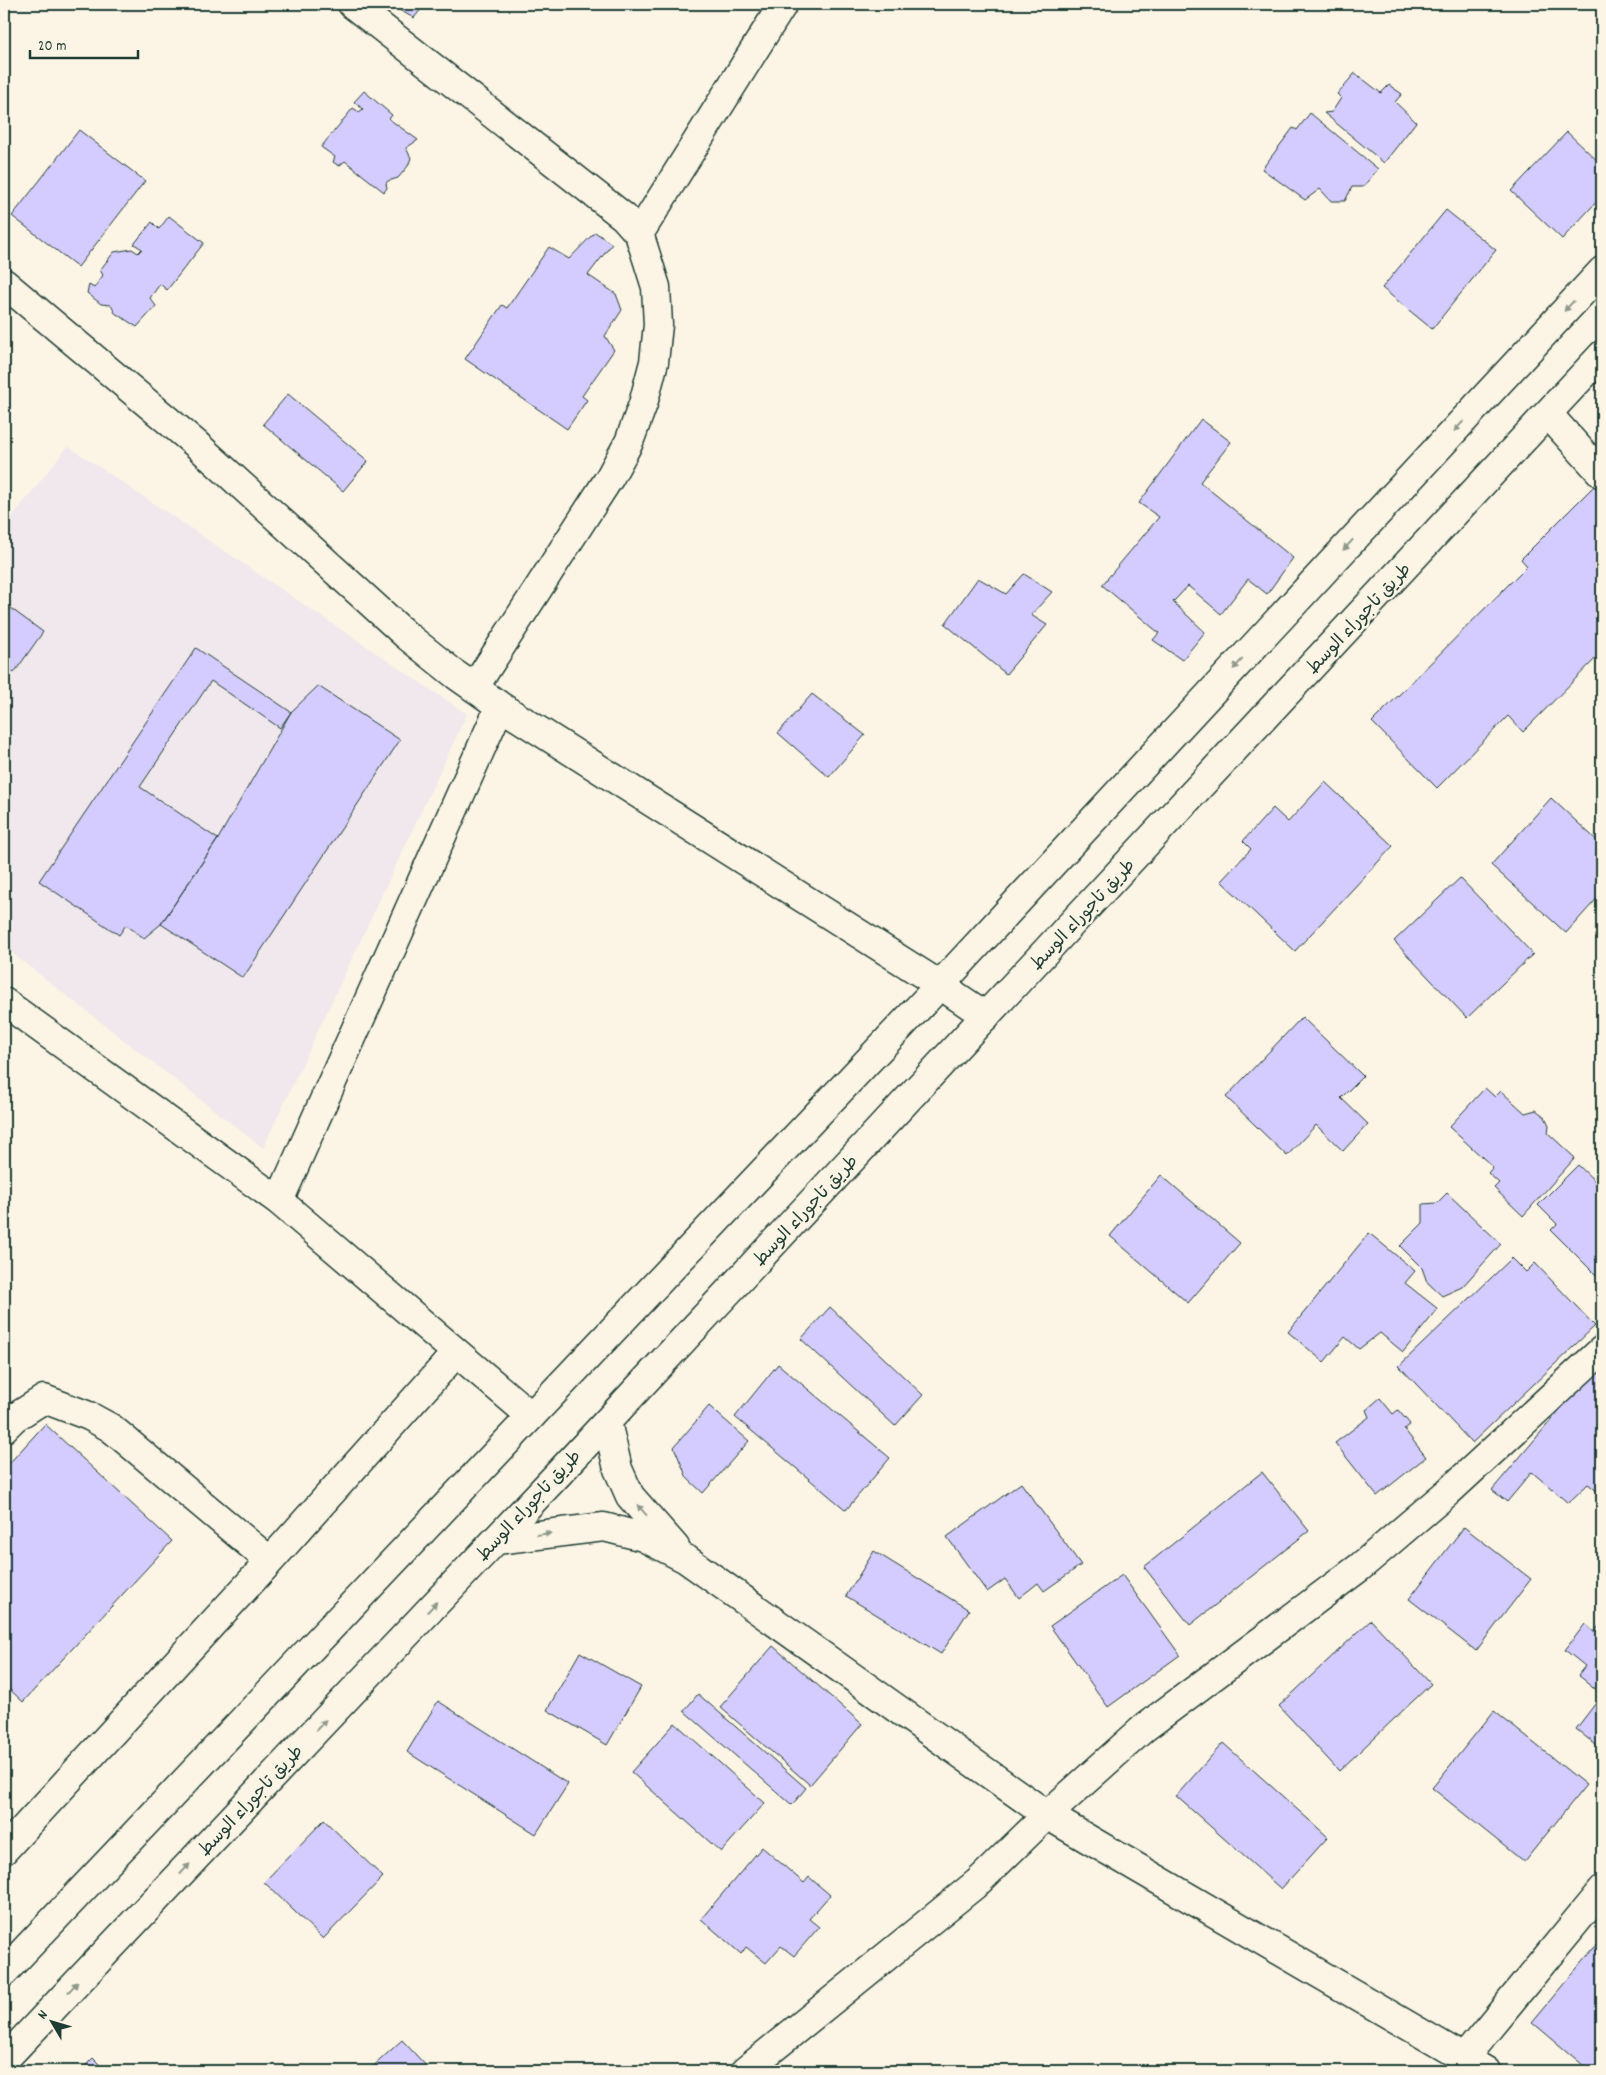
<svg xmlns="http://www.w3.org/2000/svg" width="1606" height="2075" font-family="Dekko,'Playpen Sans Arabic',sans-serif">
<rect width="100%" height="100%" fill="#fcf5e5"/>
<filter id="ink" filterUnits="userSpaceOnUse"><feTurbulence type="fractalNoise" baseFrequency=".02" numOctaves="2"/><feDisplacementMap in="SourceGraphic" scale="10" xChannelSelector="R" yChannelSelector="G"/><feConvolveMatrix kernelMatrix="1 2 1 2 8 2 1 2 1" color-interpolation-filters="sRGB"/></filter>
<g filter="url(#ink)">
<path fill="#f0e8ec" d="M68,446L467,714L263,1148L4,947V527Z"/>
<path fill="#d4cbfe" stroke="#1f3d34" d="M388,4H425L414,18Z
M1355,73L1381,93L1389,85L1402,94L1395,102L1416,122L1384,163L1324,113L1332,112L1341,98L1337,94Z
M364,91L392,115L389,119L418,140L406,148L411,158L408,166L398,178L388,181L386,183L387,188L384,192L345,161L339,166L333,162L335,157L321,147L353,108L359,112L363,109L354,102Z
M1310,113L1378,169L1363,187H1352L1345,201H1331L1320,189L1305,200L1262,169L1293,128L1297,130Z
M79,130L145,181L78,267L12,216Z
M1567,132L1602,165V196L1562,239L1511,191Z
M1446,210L1496,250L1432,329L1382,288Z
M169,216L204,243L167,290L160,284L150,298L156,306L137,327L115,313L111,305L101,304L87,293L89,285L94,288L103,275L100,270L114,252L132,249L138,253L142,249L134,244L152,222L159,229Z
M595,232L612,244L588,275L616,294L622,310L605,336L614,350L582,396L587,400L567,429L465,359L502,305L507,308L549,247L569,259Z
M288,394L368,461L343,491L263,424Z
M1201,419L1231,442L1200,482L1293,558L1267,594L1248,579L1221,614L1188,586L1173,602L1205,632L1182,660L1153,640L1159,633L1102,585L1159,517L1139,503Z
M1594,486L1602,495V652L1523,732L1508,716L1437,788L1372,722L1527,566L1521,559Z
M1024,574L1052,592L1031,615L1047,625L1006,674L945,624L978,578L1006,594Z
M9,607L43,632L14,673L4,666V615Z
M196,648L291,712L280,728L211,681L140,787L218,839L161,924L144,938L126,925L119,935L39,881Z
M318,686L400,740L243,978L161,924L218,839L291,712Z
M812,694L865,735L829,777L778,733Z
M1325,782L1393,846L1295,951L1221,881L1251,849L1243,841L1273,808L1288,822Z
M1551,798L1602,845V893L1566,933L1491,865Z
M1460,878L1533,954L1467,1018L1394,941Z
M1302,1017L1363,1076L1341,1098L1368,1124L1343,1151L1316,1125L1287,1156L1226,1097Z
M1485,1088L1495,1097L1501,1091L1525,1113L1536,1110L1545,1117L1549,1125L1548,1133L1575,1158L1523,1216L1494,1188L1499,1183L1488,1173L1493,1167L1449,1127Z
M1578,1165L1599,1185L1602,1181V1281L1551,1230L1557,1224L1538,1205Z
M1161,1175L1240,1243L1188,1303L1110,1236Z
M1447,1193L1501,1244L1462,1287L1442,1296L1427,1282L1422,1268L1400,1246L1423,1223V1204L1437,1203Z
M1369,1233L1415,1271L1405,1283L1438,1309L1403,1352L1380,1333L1359,1349L1345,1337L1324,1362L1288,1332Z
M1512,1258L1526,1272L1535,1263L1595,1326L1472,1443L1399,1366Z
M830,1307L923,1395L895,1426L801,1339Z
M1602,1360V1495L1588,1484L1568,1503L1532,1472L1507,1502L1492,1490Z
M778,1364L890,1458L846,1510L735,1417Z
M1380,1398L1393,1414L1398,1410L1410,1424L1404,1429L1426,1457L1377,1496L1335,1443L1369,1417L1366,1410Z
M709,1406L749,1441L703,1493L687,1478L674,1447Z
M45,1424L172,1541L23,1702L4,1684V1469Z
M1262,1472L1309,1531L1190,1625L1144,1567Z
M1021,1483L1081,1565L1044,1591L1038,1583L1019,1598L1005,1579L987,1592L947,1537Z
M1464,1527L1531,1579L1476,1651L1409,1599Z
M874,1551L969,1610L941,1654L846,1596Z
M1122,1575L1180,1655L1108,1707L1050,1626Z
M1371,1620L1431,1684L1339,1771L1279,1706Z
M1602,1622V1694L1578,1675L1585,1666L1565,1650L1585,1624L1594,1632Z
M773,1646L862,1724L810,1785L720,1707Z
M580,1652L641,1687L607,1745L547,1710Z
M698,1694L806,1788L792,1805L684,1711Z
M1602,1695V1750L1576,1729Z
M438,1701L568,1784L536,1834L407,1752Z
M1494,1711L1586,1785L1524,1862L1432,1788Z
M675,1723L765,1803L721,1852L631,1772Z
M1223,1743L1328,1837L1281,1889L1176,1796Z
M324,1820L383,1877L323,1939L264,1882Z
M762,1847L804,1883L809,1877L830,1895L809,1919L819,1927L794,1956L781,1946L766,1963L746,1947L741,1954L701,1919Z
M1598,1943L1602,1947V2071H1590L1532,2022Z
M402,2040L431,2071H368Z
M93,2058L106,2071H80Z"/>
<g fill="none" stroke-linecap="round" stroke-linejoin="round">
<g stroke="#1f3d34" stroke-width="31">
<path id="minor" d="M352,4L624,217L639,234L644,249L656,287L658,325L654,362L643,404L629,442L610,477L474,688
M639,234L783,4
M4,283L196,444L406,635L456,675L500,706L940,985L986,1016
M1548,414L1602,474
M500,706L279,1201L531,1416
M4,1002L279,1201
M607,1422L618,1469L630,1496L675,1547
M4,1428L14,1418L44,1399L89,1416L111,1428L270,1561
M496,1540L604,1527L643,1537L686,1559L1047,1815L1486,2071
M4,1850L270,1561L456,1353
M1464,2058L1602,1890
M745,2071L977,1883L1047,1815L1144,1728L1360,1567L1448,1492L1602,1350"/>
</g>
<g stroke="#1f3d34" stroke-width="31">
<path id="primary" d="M4,1972L940,985L1602,271
M4,2060L560,1472L1602,355"/>
</g>
<use href="#minor" stroke="#fcf5e5" stroke-width="28"/>
<use href="#primary" stroke="#fcf5e5" stroke-width="28"/>
</g>
<defs><path id="oneway-solid" d="M-6-.8H1V-3.2L6.5 0L1 3.2V.8H-6Z" transform="scale(1.25)"/></defs>
<g fill="#8e998c">
<use href="#oneway-solid" transform="translate(1569 306) rotate(133)"/>
<use href="#oneway-solid" transform="translate(1459 426) rotate(133)"/>
<use href="#oneway-solid" transform="translate(1348 545) rotate(133)"/>
<use href="#oneway-solid" transform="translate(1238 664) rotate(133)"/>
<use href="#oneway-solid" transform="translate(642 1510) rotate(-132)"/>
<use href="#oneway-solid" transform="translate(544 1534) rotate(-7)"/>
<use href="#oneway-solid" transform="translate(432 1607) rotate(-47)"/>
<use href="#oneway-solid" transform="translate(321 1725) rotate(-47)"/>
<use href="#oneway-solid" transform="translate(185 1869) rotate(-47)"/>
<use href="#oneway-solid" transform="translate(73 1987) rotate(-47)"/>
</g>
</g>
<g text-anchor="middle" stroke-width="4.5" stroke-linejoin="round" paint-order="stroke">
<g font-size="18" fill="#1f3d34" stroke="#fcf5e5">
<text transform="translate(1358 618) rotate(-47)" y="6">طريق تاجوراء الوسط</text>
<text transform="translate(1082 914) rotate(-47)" y="6">طريق تاجوراء الوسط</text>
<text transform="translate(805 1210) rotate(-47)" y="6">طريق تاجوراء الوسط</text>
<text transform="translate(528 1505) rotate(-47)" y="6">طريق تاجوراء الوسط</text>
<text transform="translate(250 1800) rotate(-47)" y="6">طريق تاجوراء الوسط</text>
</g>
</g>
<rect width="1606" height="2075" fill="none" stroke="#fcf5e5" stroke-width="20"/>
<rect x="10" y="10" width="1586" height="2055" fill="none" stroke="#1f3d34" stroke-width="2" filter="url(#ink)"/>
<g transform="translate(52 2022) rotate(308)" stroke="#fcf5e5" stroke-width="4" paint-order="stroke">
<path d="M0-4L9 19L0 12L-9 19Z" fill="#1f3d34"/>
<text y="-8" font-size="14" font-weight="bold" text-anchor="middle" fill="#1f3d34">N</text>
</g>
<path d="M30 50v8h108v-8" fill="none" stroke="#1f3d34" stroke-width="2.5"/>
<text x="38" y="50" font-size="15" fill="#1f3d34" stroke="#fcf5e5" stroke-width="4" paint-order="stroke">20 m</text>
</svg>
